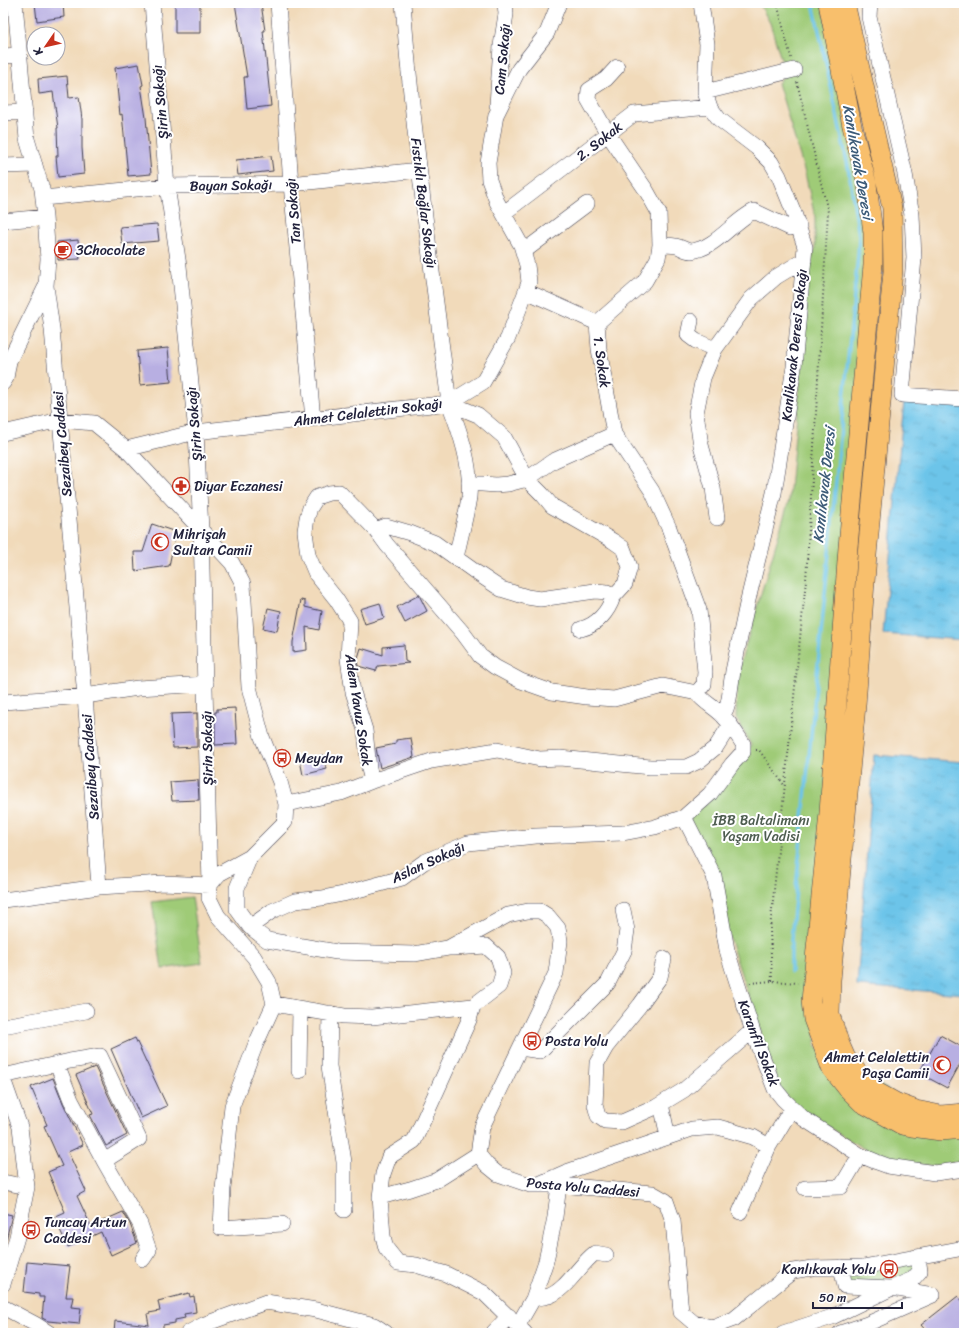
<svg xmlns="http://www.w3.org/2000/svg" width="967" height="1336" font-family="Sriracha,sans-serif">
<defs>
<pattern id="water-ripples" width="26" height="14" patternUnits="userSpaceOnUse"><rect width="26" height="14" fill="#6cc4e9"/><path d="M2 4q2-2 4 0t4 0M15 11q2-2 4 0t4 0" fill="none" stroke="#5da8c9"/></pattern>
</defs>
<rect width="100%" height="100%" fill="#fff"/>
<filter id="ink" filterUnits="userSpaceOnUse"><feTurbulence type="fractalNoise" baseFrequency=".025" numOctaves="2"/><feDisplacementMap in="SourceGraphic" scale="8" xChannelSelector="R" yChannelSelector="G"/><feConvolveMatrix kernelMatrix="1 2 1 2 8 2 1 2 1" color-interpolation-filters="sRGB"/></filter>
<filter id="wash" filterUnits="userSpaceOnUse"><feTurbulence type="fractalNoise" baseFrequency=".012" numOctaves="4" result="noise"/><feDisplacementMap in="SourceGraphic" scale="16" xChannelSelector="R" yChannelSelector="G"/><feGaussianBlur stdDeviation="0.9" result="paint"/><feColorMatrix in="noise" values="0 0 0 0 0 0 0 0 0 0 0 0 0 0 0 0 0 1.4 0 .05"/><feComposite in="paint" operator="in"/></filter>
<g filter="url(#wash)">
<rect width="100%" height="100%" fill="#f1daba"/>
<path fill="#9fcb77" stroke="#607659" d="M759,3H822L868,229L815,1046L964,1135V1161L935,1166L911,1164L876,1156L800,1110L779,1088L689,817L708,802L751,745L736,718L737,674L789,500L801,371L806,264L812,258L815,249V217L805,173L778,83L783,77L784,69L770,23Z
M192,897L202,963L162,969L152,902Z
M916,1261L918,1271L886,1285L847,1284L846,1273Z"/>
<path fill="url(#water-ripples)" stroke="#477392" d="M904,401L964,406V640L883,634Z
M874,755L964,762V994L857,986Z"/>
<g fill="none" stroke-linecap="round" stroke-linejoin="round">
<path stroke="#6cc4e9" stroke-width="3.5" d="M791,972V940L858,256L859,236L848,166L813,3"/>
</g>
<g id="blocks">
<path fill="#b8afe2" d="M35,3H63L64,17L37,21Z
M175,3H200V33H175Z
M235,3H261L265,31H263L271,106L247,109L244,77H247Z
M139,64L143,85L141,86L146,118L151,174L128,176L122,114L120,115L115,68Z
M67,76L69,98L79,97L82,119V148L84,174L58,177L56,156H58L57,128H58L53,92L39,94L38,79Z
M271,156L273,171L238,175L236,160Z
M157,224L159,241L122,244L120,227Z
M78,240L80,259L58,260L57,242Z
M168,348L171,382L140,385L137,351Z
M152,524L176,532L169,566L135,571L134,552H143Z
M419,595L427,611L405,623L397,607Z
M301,600L305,601V607L322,611L319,630L306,627L307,650L293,652V642Z
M380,603L384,618L365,624L360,609Z
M268,608L281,611L277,631L263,628Z
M404,645L405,661L409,663L378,666L376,671L358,666L357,661L361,648L383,655V647Z
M235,708L237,744L215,745V712H217V709Z
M197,713V747L173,748L171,714Z
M411,738L414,757L380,768L376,748L396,744V740Z
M323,755L327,769L303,775L300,760Z
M198,780L199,800L172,801L170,782Z
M940,1035L964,1048V1057L947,1088L919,1073Z
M135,1038L167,1106L141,1118L111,1049Z
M95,1067L127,1135L106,1146L90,1115L93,1114L76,1075Z
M53,1078L63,1103L83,1145L68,1152L86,1191L77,1196L91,1226L123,1212L130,1224L137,1243L111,1255L101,1232L68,1247L54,1217L65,1212L48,1172L62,1166L44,1126L47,1125L31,1087Z
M3,1213L12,1215L5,1244H3Z
M27,1262L70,1266L66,1297H73L71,1307L81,1308L79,1324L48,1321L42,1318L44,1297H39V1294L24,1292Z
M189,1293L190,1297L194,1296L196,1312L184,1314L185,1318L175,1320V1323L163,1325V1333H114L115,1321L149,1325L147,1314H149V1313L160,1311L158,1301Z
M958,1296L964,1303V1333H928L921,1325Z"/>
</g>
</g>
<g filter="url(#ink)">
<use href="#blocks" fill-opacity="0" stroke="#413e4e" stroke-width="1"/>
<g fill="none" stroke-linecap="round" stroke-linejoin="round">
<g stroke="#413e4e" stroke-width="16">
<path id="minor" d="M15,3L27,139L42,189L45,217L48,259L46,286L52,329L60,420L85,696L99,887
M278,3L291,184L313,419
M403,3C413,137 432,270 449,403C460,432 472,465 469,497C466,517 460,538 456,558
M701,3L707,44L705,92L710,107L719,119L757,148L771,162L779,176L794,213L805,247L794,367L774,493L747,604L733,671L729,699L726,709L723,715
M870,3L869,17L905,174L912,215L914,258L902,395L964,399
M3,56L19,55
M705,92L794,70
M497,105L501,46L506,14L505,3
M3,113L25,112
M3,166L35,165
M43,198L167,186L291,184L419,170
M504,213L634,114L710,107
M3,221L45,217
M660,245C666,245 671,245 676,246C681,247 686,251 691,251C715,249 733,221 754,211L790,228L799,226
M523,252L587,204
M526,291L529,282L527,265L521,245L497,202L489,180L488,163L496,115L519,69L547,33L559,3
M691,321L688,335L696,341L715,349
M597,323L599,349L614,434L652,491L669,528L699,610L705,672L704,684L697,693
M597,323L645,281L658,258L660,245L659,213L646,190L608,134L588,99L589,90L606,79L617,67
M3,383L6,378L9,361L46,286
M449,403L483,382L508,338L526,291L597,323
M3,433L60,420L94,423L126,449L201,530L232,563L243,584L249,687L262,737L280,782L286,804L285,822L250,857L237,888V909L250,927L267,940L337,952L414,954L448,948L508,915L528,911H540L548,916L558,928L560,941L556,973L482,1127L478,1154L487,1165L498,1174L530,1185H559L652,1193L666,1201L673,1221L681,1312L694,1323L712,1327L734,1319L793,1271L812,1268L863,1267L964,1248
M126,449L196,432L449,403L478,415L504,437L527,479L542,494L552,506L613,541L623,548L630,567L625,584L613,597L607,592L595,591L540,599L527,597L501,589L477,573L435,543L410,533L386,526L376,530
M469,483L496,485L508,484L527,479L553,461L614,434
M717,518L713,488L701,445L696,413L703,378L715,349L751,299L776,277L804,260
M581,629C597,625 608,612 613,597
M3,702L85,696L138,688L206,684
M286,804L341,793L372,781
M684,817L714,876L727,950L733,970L755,1038L775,1089L783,1099L804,1119L860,1155L877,1162L888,1166L935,1173L964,1169
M250,857L219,874L210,885L209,898L218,916L254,957L269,982L274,1004L255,1046L232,1106L223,1189L221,1228L282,1224
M3,900L99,887L163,883L210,885L201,530L196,432L179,266L167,186L152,3
M250,927L272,911L295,901L322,898L343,894L402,878L424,862L468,843L536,836L623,833L655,827L684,817L710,794L732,764L743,752V744C737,735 731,724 723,716C715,707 704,703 697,693L663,686L614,699L587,697L552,692L521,681L495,667L480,656L463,633L387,545L376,530L339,492L329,493L317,497L310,508L307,518L305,531L308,555L316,574L336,599L350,621L348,659L353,692L365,730L369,769L372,781L431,761L497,750L540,759L560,758L650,767H686L699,761L716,747L730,725
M453,948L486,946L498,957L503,973L499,986L473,1006
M664,959L660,977L640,1005L606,1047L597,1063L595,1105L598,1116L605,1121L622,1122L656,1107L684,1090L752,1031
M274,1004L344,1016L372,1017L473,1006L469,1020L414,1141L389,1157L383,1174L380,1197L383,1236L386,1248L398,1263L416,1265L446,1274L484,1293L525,1333
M330,1013L329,1066L344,1162V1210
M3,1026L86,1011
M520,1048L540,1051L608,983L624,951L627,930L623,910
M57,1064L71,1100L104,1161
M299,1071L300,1009
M3,1076L70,1061L100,1056L139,1139L104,1161L140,1224L149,1250L143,1259
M3,1079L20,1127L27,1187L17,1237L3,1284
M661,1104L668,1137
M3,1182L27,1187
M541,1183L566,1172L692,1129L718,1127L753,1137L769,1146L792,1108
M805,1188L841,1187L860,1155
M380,1197L410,1189L437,1180L478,1154
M740,1212L769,1146
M841,1267L845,1286L892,1288L933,1295
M533,1299C538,1298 544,1297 549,1296C566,1290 580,1264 595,1253L606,1255
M3,1307L35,1324L49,1333
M518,1325L533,1299L546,1261L555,1217L559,1185
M188,1333L205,1324L266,1302L316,1310L374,1325L386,1333
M493,1333L509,1316
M783,1333L832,1317L892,1288L913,1279L920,1271L918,1257
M840,1333L867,1324L933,1295"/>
</g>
<g stroke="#413e4e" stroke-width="20">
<path id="major" d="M828,3L852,126L867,184L873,233V265L848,547L829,813L811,1001L813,1019L831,1068L847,1088L862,1103L902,1125L912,1127L941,1131L964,1129
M845,3L892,208L893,271L867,555L856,705L831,980L830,1014L839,1042L846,1058L863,1079L877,1092L897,1103L916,1110L941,1115L964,1113"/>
</g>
<path stroke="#413e4e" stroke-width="2" stroke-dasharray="1 3" stroke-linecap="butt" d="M777,3L791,58
M756,750H759L784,785
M772,981L770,929L806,580L828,212L797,82
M750,983L772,981L798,983"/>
<use href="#minor" stroke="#fff" stroke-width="15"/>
<use href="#major" stroke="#f8bf6c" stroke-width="19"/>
</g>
</g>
<defs>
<g id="cafe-ring" transform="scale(0.9)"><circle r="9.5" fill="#fff" stroke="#c8321e" stroke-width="1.5"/><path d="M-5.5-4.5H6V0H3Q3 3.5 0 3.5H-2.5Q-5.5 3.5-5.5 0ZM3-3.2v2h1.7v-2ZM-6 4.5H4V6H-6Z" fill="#c8321e"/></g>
<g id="pharmacy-ring" transform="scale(0.9)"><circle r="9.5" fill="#fff" stroke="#c8321e" stroke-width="1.5"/><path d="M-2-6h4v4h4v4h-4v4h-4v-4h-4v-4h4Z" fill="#c8321e"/></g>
<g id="mosque-ring" transform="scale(0.9)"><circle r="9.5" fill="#fff" stroke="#c8321e" stroke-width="1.5"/><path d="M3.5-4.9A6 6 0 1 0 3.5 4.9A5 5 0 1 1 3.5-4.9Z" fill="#c8321e"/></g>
<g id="bus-ring" transform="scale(0.9)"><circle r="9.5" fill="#fff" stroke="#c8321e" stroke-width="1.5"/><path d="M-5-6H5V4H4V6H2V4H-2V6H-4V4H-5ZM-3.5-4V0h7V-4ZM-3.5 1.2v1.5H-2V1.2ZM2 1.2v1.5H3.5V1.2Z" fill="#c8321e"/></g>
</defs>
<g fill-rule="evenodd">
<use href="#cafe-ring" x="63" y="250"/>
<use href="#pharmacy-ring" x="181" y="486"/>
<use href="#mosque-ring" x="160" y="542"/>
<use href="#bus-ring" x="282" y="758"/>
<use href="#bus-ring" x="532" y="1041"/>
<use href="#mosque-ring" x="942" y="1065"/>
<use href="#bus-ring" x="31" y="1230"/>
<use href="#bus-ring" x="889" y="1269"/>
</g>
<g text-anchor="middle" stroke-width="4" stroke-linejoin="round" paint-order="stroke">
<g font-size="14" fill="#22223b" stroke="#fff">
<text transform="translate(502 59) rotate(-85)" y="5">Cam Sokağı</text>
<text transform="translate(160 102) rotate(-95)" y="5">Şirin Sokağı</text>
<text transform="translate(599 141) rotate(-38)" y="5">2. Sokak</text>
<text transform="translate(231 185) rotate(-1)" y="5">Bayan Sokağı</text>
<text transform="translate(424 203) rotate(83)" y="5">Fıstıklı Bağlar Sokağı</text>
<text transform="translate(293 211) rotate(-95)" y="5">Tan Sokağı</text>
<text transform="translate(794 345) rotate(-84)" y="5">Kanlikavak Deresi Sokağı</text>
<text transform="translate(602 362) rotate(82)" y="5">1. Sokak</text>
<text transform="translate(368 412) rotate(-7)" y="5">Ahmet Celalettin Sokağı</text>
<text transform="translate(194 424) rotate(-95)" y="5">Şirin Sokağı</text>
<text transform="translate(62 444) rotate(-95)" y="5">Sezaibey Caddesi</text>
<text transform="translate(359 710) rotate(81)" y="5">Adem Yavuz Sokak</text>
<text transform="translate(207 748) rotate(-91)" y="5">Şirin Sokağı</text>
<text transform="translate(90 767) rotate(-94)" y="5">Sezaibey Caddesi</text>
<text transform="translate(428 862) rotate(-25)" y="5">Aslan Sokağı</text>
<text transform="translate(759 1043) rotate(69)" y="5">Karanfil Sokak</text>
<text transform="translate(583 1187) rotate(5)" y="5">Posta Yolu Caddesi</text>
</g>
<g font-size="14" fill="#22223b" stroke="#fff" text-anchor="start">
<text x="76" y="255">3Chocolate</text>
<text x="194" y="491">Diyar Eczanesi</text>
<text x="173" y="539">Mihrişah<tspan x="173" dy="16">Sultan Camii</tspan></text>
<text x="295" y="763">Meydan</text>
<text x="545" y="1046">Posta Yolu</text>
<text x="929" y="1062" text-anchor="end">Ahmet Celalettin<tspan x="929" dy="16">Paşa Camii</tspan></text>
<text x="44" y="1227">Tuncay Artun<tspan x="44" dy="16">Caddesi</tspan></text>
<text x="876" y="1274" text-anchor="end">Kanlıkavak Yolu</text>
</g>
<g font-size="14" fill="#4e5d50" stroke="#fff">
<text x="761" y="825">İBB Baltalimanı<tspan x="761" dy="16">Yaşam Vadisi</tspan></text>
</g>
<g font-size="15" font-style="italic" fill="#3c5b78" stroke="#fff">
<text transform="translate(858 162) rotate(80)" y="5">Kanlıkavak Deresi</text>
<text transform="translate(824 485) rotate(-84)" y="5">Kanlıkavak Deresi</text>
</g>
</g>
<rect width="967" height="1336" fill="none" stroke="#fff" stroke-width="16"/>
<g transform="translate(46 46) rotate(236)"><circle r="19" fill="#ffffff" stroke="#a7a7b1"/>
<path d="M0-3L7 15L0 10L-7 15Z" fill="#c8321e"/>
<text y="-6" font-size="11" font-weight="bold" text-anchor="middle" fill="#22223b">K</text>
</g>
<path d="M813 1302v6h89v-6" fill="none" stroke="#22223b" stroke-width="2"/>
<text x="819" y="1302" font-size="12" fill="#22223b" stroke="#ffffff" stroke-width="3" paint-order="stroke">50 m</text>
</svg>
